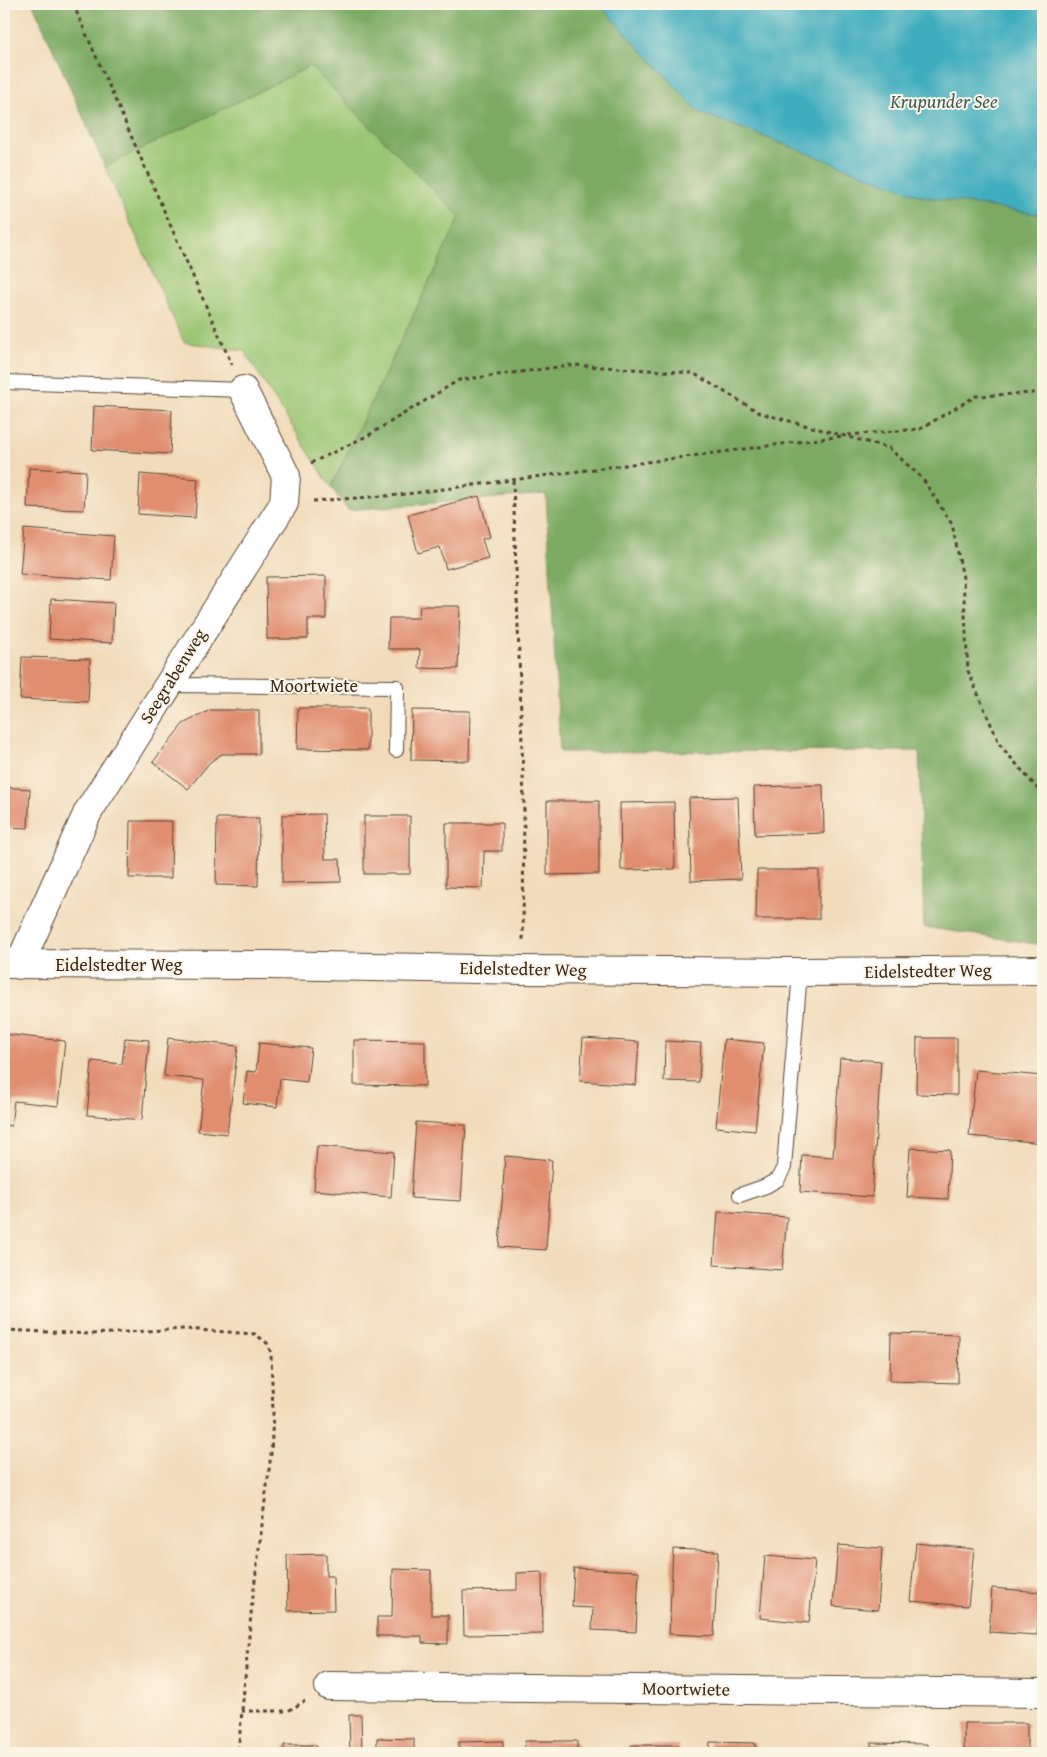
<svg xmlns="http://www.w3.org/2000/svg" width="1047" height="1757" font-family="'Gentium Book Plus',serif">
<rect width="100%" height="100%" fill="#fcf5e5"/>
<filter id="ink" filterUnits="userSpaceOnUse"><feTurbulence type="fractalNoise" baseFrequency=".02" numOctaves="2"/><feDisplacementMap in="SourceGraphic" scale="10" xChannelSelector="R" yChannelSelector="G"/><feConvolveMatrix kernelMatrix="1 2 1 2 8 2 1 2 1" color-interpolation-filters="sRGB"/></filter>
<filter id="wash" filterUnits="userSpaceOnUse"><feTurbulence type="fractalNoise" baseFrequency=".0096" numOctaves="4" result="noise"/><feDisplacementMap in="SourceGraphic" scale="20" xChannelSelector="R" yChannelSelector="G"/><feGaussianBlur stdDeviation="1.12" result="paint"/><feColorMatrix in="noise" values="0 0 0 0 0 0 0 0 0 0 0 0 0 0 0 0 0 1.4 0 .05"/><feComposite in="paint" operator="in"/></filter>
<g filter="url(#wash)">
<rect width="100%" height="100%" fill="#f1dbba"/>
<path fill="#9ac572" stroke="#6a7848" d="M310,66L461,217L331,487L244,351L184,342L105,167Z"/>
<path fill="#7baa64" stroke="#5b6a41" d="M33,4H599L699,112L921,196L1043,215V945L924,927L919,751L560,752L546,494L348,510L331,487L460,217L310,66L105,167Z"/>
<path fill="#40adbe" stroke="#3e6c6e" d="M599,4H1043V215L921,196L699,112Z"/>
<g id="blocks">
<path fill="#e08d6f" d="M94,406L172,410L170,454L92,450Z
M29,468L86,471L84,510L27,508Z
M140,474L198,479L195,518L138,514Z
M479,496L490,537L482,539L488,558L446,569L440,547L418,553L408,515Z
M24,529L114,536L111,580L20,574Z
M326,576V619H308V639H267L266,577Z
M51,599L114,603L112,643L49,639Z
M420,606H460L458,669L419,668L420,649H388L389,618H419Z
M22,657L90,659L88,702L20,699Z
M298,708H368V750L297,749Z
M210,710H259V754H222L210,762L188,789L153,762L183,724Z
M412,710L470,711L469,761L411,760Z
M823,785L824,833L755,835L754,787Z
M4,787L30,789L28,828L4,827Z
M738,797L741,879L691,881L689,798Z
M547,801H599V874L547,875Z
M674,802L675,869L621,870L620,803Z
M324,814L325,859H340L341,882L282,883V815Z
M364,816H410V874H364Z
M217,818H259L258,886L216,885Z
M130,821H172L171,878H129Z
M446,823H502V851H484L483,888L446,887Z
M757,870H819V919H756Z
M4,1034L65,1041L58,1106L14,1101L11,1126L4,1125Z
M125,1038L149,1040L142,1120L87,1115L92,1061L122,1064Z
M168,1038L238,1046L227,1134L198,1131L204,1080L164,1076Z
M583,1038L639,1042L636,1085L580,1081Z
M917,1038H957V1095L916,1094Z
M724,1039L764,1043L755,1131L716,1127Z
M354,1040L425,1041V1086L354,1085Z
M665,1041L701,1043L699,1082L664,1081Z
M259,1043L311,1048L307,1082L280,1079L277,1107L243,1103L247,1071L256,1072Z
M840,1058L881,1061L872,1197L800,1192L802,1155L833,1157Z
M976,1070L1043,1076V1143L969,1136Z
M416,1122L466,1125L461,1201L411,1198Z
M317,1146L394,1152L391,1197L314,1190Z
M910,1148L950,1150L948,1199L907,1197Z
M505,1156L552,1160L546,1250L499,1247Z
M718,1212L787,1217L782,1270L714,1265Z
M891,1333L959,1335L958,1383L890,1381Z
M916,1543L974,1549L968,1606L910,1601Z
M838,1545L882,1548L878,1610L833,1606Z
M673,1549L718,1551L714,1636L669,1634Z
M326,1554V1576H333L334,1610L288,1611L287,1555Z
M765,1556L815,1560L809,1623L760,1618Z
M574,1568L639,1571L636,1632L592,1630L593,1608L572,1607Z
M393,1569L431,1570V1615H448V1644L422,1643V1636H377V1617H392Z
M542,1572L543,1634L464,1635L463,1591L517,1590V1573Z
M992,1588L1040,1592L1037,1635L989,1632Z
M349,1715H361L362,1753H350Z
M964,1723H1027V1753H964Z
M377,1738L414,1739V1753H377Z
M503,1741V1753H459V1742Z
M525,1741H577V1753H525Z
M710,1742L755,1743V1753H709Z
M871,1743L927,1744V1753H871Z
M284,1745H316V1753H284Z
M631,1745H679V1753H631Z"/>
</g>
</g>
<g filter="url(#ink)">
<use href="#blocks" fill-opacity="0" stroke="#564535" stroke-width="1"/>
<g fill="none" stroke-linecap="round" stroke-linejoin="round">
<g stroke="#564535" stroke-width="16">
<path id="lane" d="M4,382L243,390
M168,685L397,687L396,750
M740,1195L766,1186L778,1179L784,1167L800,972"/>
</g>
<g stroke="#564535" stroke-width="30">
<path id="street" d="M4,964L269,965L523,970L800,972L1043,970
M19,965L88,812L284,503L286,476L243,390
M329,1686L1043,1693"/>
</g>
<path stroke="#564535" stroke-width="3" stroke-dasharray="4 4" stroke-linecap="butt" d="M73,4L232,365
M848,435L920,429L976,396L1034,393L1043,395
M311,463L369,435L459,380L574,365L693,373L760,413L889,448L922,478L952,524L963,578L968,671L1000,745L1043,795
M513,480L524,802L523,942
M313,501L399,495L842,436
M4,1330L92,1334L184,1329L255,1334L267,1343L271,1353L273,1413L271,1454L252,1604L238,1753
M241,1711H288L305,1701"/>
<use href="#lane" stroke="#fff" stroke-width="14"/>
<use href="#street" stroke="#fff" stroke-width="28"/>
</g>
</g>
<g text-anchor="middle" stroke-width="4" stroke-linejoin="round" paint-order="stroke">
<g font-size="18" fill="#3b2a1e" stroke="#fcf5e5">
<text transform="translate(173 676) rotate(-58)" y="6">Seegrabenweg</text>
<text x="314" y="692">Moortwiete</text>
<text x="119" y="971">Eidelstedter Weg</text>
<text transform="translate(523 969) rotate(1)" y="6">Eidelstedter Weg</text>
<text transform="translate(928 971) rotate(-1)" y="6">Eidelstedter Weg</text>
<text transform="translate(686 1689) rotate(1)" y="6">Moortwiete</text>
</g>
<g font-size="19" font-style="italic" fill="#3d5e5e" stroke="#fcf5e5">
<text x="944" y="108">Krupunder See</text>
</g>
</g>
<rect width="1047" height="1757" fill="none" stroke="#fcf5e5" stroke-width="20"/>
</svg>
